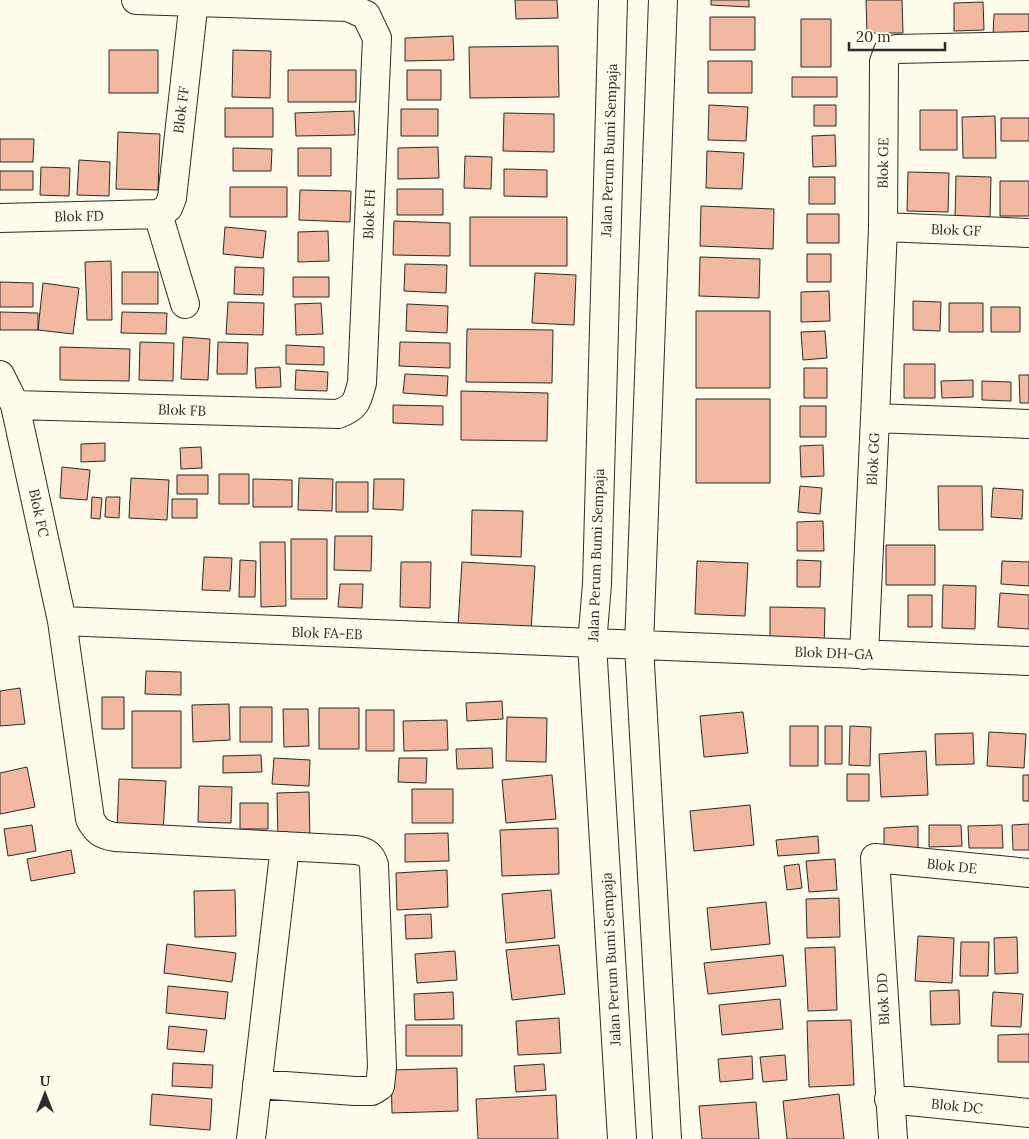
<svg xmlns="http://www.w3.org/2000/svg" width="1029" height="1139" font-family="Lora,serif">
<rect width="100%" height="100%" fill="#fdfbea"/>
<path fill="#f2b8a0" stroke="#2b2b2b" d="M515,0H557L558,18L516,19Z
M711,0H749V7L711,5Z
M866,0H902L903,33H867Z
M983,2L984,30L954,31V3Z
M994,14H1029V37L993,36Z
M710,17H755V50H710Z
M801,19H831V67H801Z
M453,36L454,60L405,61V38Z
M558,46L559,97L470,98L469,47Z
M109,50H158V93H109Z
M233,50L271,51L270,98L232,97Z
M708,61H752V93H708Z
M288,70H356V102H288Z
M407,70H441V100H407Z
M792,77H837V97H792Z
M709,105L748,107L746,141L708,140Z
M814,105H836V126H814Z
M225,108H273V137H225Z
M401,109H438V136H401Z
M920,110H957V150H920Z
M354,111L355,135L296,136L295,113Z
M504,113L554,114V152L503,151Z
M995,116L996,158H963L962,117Z
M1001,118H1029V141H1001Z
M118,132L160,134L158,190L116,189Z
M835,135L836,166L813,167L812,136Z
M0,139H34L33,162H0Z
M438,147L439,178L398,179V148Z
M233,148L272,149L271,171H233Z
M298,148H331V176H298Z
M707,151L744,153L742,189L706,188Z
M465,156L492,157L491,189L464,188Z
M79,160L110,162L109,196L77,195Z
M41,167L70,168L69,196L40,195Z
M504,169L547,170V197L504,196Z
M0,171H33V190H0Z
M908,172L949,173L948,212L907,211Z
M956,176L991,177L990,217L955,216Z
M809,177H835V204H809Z
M1000,181H1029V216H1000Z
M230,187H287V217H230Z
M397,189H443V215H397Z
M300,190L351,191L350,222L299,220Z
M701,206L774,209L773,249L700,246Z
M807,214H839V243H807Z
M470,217H567V266H470Z
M394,221L450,223V256L393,255Z
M225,227L266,231L263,258L223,254Z
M328,231L329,261L298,262V232Z
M807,254H831V282H807Z
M700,257L760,259L759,298L699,296Z
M111,261L112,320H87L85,262Z
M405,264L447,265L446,293L404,291Z
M235,267L264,268L263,295L234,294Z
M122,272H158V304H122Z
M535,273L576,275L574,325L532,323Z
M293,277H329V297H293Z
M0,282L33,283V307H0Z
M43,283L79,288L73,334L38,330Z
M829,291L830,321L801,322V292Z
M913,301L941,302L940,331L913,330Z
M228,302L264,303L263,335L226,334Z
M321,303L323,334L296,335L295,304Z
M949,303H983V332H949Z
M407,304L448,306L447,333L406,331Z
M991,307H1020V332H991Z
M696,311H770V388H696Z
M0,312L38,313V330H0Z
M122,312L167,313L166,334L121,333Z
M467,329L553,330L552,383L466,382Z
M825,331L827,358L803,360L801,332Z
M183,337L210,339L208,380L181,379Z
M140,342L174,343L173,381L139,380Z
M218,342L248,343L247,374H217Z
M400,342L450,343V368L399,366Z
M286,345L324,347V365L286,364Z
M60,347L130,349L129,381L60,380Z
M904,364H935V398H904Z
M280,367L281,387L256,388L255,368Z
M804,368H827V398H804Z
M296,370L328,372L327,391L295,390Z
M405,374L448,376L447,396L403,393Z
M1019,375H1029V403H1020Z
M973,380V397L942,398L941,381Z
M982,381L1011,382V401L982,400Z
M461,391L548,393L547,441L461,440Z
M696,399H770V483H696Z
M393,405L443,406V425L393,423Z
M800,406H826V437H800Z
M105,443V461L81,462V444Z
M823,445L824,476L801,477L800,446Z
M201,447L202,468L181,469L180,448Z
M62,467L90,470L87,500L60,498Z
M219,474H249V504H219Z
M177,475H208V494H177Z
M131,478L169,480L167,520L129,518Z
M299,478L333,479L332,511L298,510Z
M253,479L292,480V507H253Z
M374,479H404L403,510L373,509Z
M336,482H368V512H336Z
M800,486L822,488L820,514L798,512Z
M938,486H982L983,530H939Z
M993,488L1023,490L1022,519L991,517Z
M92,497L102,498L100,519L91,518Z
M106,497H120L119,518L105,517Z
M172,499H197V518H172Z
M472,510L523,511L521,557L471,555Z
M823,521L824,551H797V522Z
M335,536H372L371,571L334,570Z
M291,539H327V599H291Z
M260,542H285L286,606L261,607Z
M886,545H935V585H886Z
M204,557L232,558L230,591L202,590Z
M240,560L256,561L255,597H239Z
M797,560L821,561L820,587H797Z
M697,561L748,563L745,616L695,614Z
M1002,561L1029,562V586L1001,584Z
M401,562H431L430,608L400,607Z
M462,562L535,566L531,630L458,626Z
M340,584H363L362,608L338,607Z
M943,585L976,586L975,629L942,628Z
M1000,593L1029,595V629L998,627Z
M908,595H932V627H908Z
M770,607L825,608L824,651L770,650Z
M146,671L181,672V695L145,694Z
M20,688L25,724L0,726V691Z
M102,697H124V729H102Z
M502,701L503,719L467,721L466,703Z
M229,704L230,740L193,742L192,705Z
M240,707H272V742H240Z
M319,708H359V749H319Z
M283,709H308L309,746L284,747Z
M366,710H394V751H366Z
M132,711H181V768H132Z
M743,712L748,753L704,757L700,716Z
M507,717L547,718L546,762L506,761Z
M447,720L448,750L404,751L403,721Z
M790,726H818V766H790Z
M825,726H842V764H825Z
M850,726L871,727L870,766L849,765Z
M989,732L1026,734L1024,768L987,766Z
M973,733L974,764L936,765L935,734Z
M492,748L493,768L457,769L456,749Z
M926,751L928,795L881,797L879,754Z
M261,755L262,772L223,773V756Z
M274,758L310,760L309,786L272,784Z
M399,758H427L426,783L398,782Z
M27,767L35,807L0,814V773Z
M847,774H869V801H847Z
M552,775L556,819L506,823L502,780Z
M1023,775H1029V801H1023Z
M119,779L166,781L163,833L117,830Z
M199,786L232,787L231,823L198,822Z
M412,789H453V823H412Z
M309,792L310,838L278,839L277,793Z
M240,803H268V829H240Z
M750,805L754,845L694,851L690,811Z
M1029,824V850H1013L1012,825Z
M32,825L36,851L8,856L4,829Z
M929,825H961L962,846L929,847Z
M1002,825L1003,848H969L968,826Z
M918,826V848L884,849V828Z
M558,828L559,874L502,876L500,830Z
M448,833L449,861L405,862V834Z
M818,836L819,853L778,856L776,840Z
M71,850L75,873L31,881L27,859Z
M835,859L837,890L809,892L806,861Z
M799,864L802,888L787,890L784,866Z
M447,870L448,907L397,910L396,873Z
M235,890L236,936L195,937L194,891Z
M551,890L555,938L506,943L502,894Z
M839,898L840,937L807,938L806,899Z
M766,902L770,944L711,950L707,908Z
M431,914L432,938L406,939L405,915Z
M918,936L954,938L952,983L915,981Z
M1017,937L1018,973L995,974L994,938Z
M961,942H989L988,976H960Z
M167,944L236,953L232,982L164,973Z
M559,945L565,994L512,1000L506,950Z
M835,947L837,1010L808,1011L805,948Z
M455,951L457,980L417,983L415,954Z
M783,955L786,986L708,994L704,963Z
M168,986L228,992L225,1019L166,1013Z
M959,990L960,1024L931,1025L930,991Z
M453,992L454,1019L415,1020L414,994Z
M993,992L1023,994L1021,1027L991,1026Z
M780,999L783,1029L722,1035L719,1005Z
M559,1018L561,1053L518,1055L516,1021Z
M851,1020L854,1085L809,1087L807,1021Z
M406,1025H462V1056H406Z
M169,1026L207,1030L204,1052L167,1049Z
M1029,1034V1062H998V1035Z
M785,1055L787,1080L763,1082L760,1057Z
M752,1056L753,1079L720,1082L718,1059Z
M173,1063L213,1065L212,1088L172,1086Z
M544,1064L546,1090L516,1092L514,1066Z
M457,1068L458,1111L392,1113L391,1070Z
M152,1094L212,1099L210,1130L150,1125Z
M839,1094L844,1139H787L783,1101Z
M556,1095L558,1139H478L476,1099Z
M756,1102L759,1139H702L699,1106Z"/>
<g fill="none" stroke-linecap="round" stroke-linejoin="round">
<g stroke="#2b2b2b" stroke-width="30">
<path id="minor" d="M613,0L597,584L592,644L622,1139
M663,0L639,646L667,1139
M158,214L168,208L172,198L194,0
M158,214L185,304
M0,218L158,214
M883,227L1029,233
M0,375L15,405L62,621L90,819C96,831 102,835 115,837L356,850C367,852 371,855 374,865L382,1067L380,1086L372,1091H355L257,1084
M15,405L338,414C357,407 357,401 362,383L377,38L366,15L348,7L136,0
M875,418L883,227L884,62L888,51L896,49L1029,46
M62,621L1029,661
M864,655L875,418L1029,424
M889,1099L1029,1113
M251,1139L285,846
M893,1139L875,858L1029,873"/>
</g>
<use href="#minor" stroke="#fdfbea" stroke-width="28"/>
</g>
<g text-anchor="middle" stroke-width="4" stroke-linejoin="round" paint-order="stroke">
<g font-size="14" fill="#2b2b2b" stroke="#fdfbea">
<text transform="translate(181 110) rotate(-83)" y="5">Blok FF</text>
<text transform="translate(609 150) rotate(-88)" y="5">Jalan Perum Bumi Sempaja</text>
<text transform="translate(883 163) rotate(-89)" y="5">Blok GE</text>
<text transform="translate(369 214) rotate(-88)" y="5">Blok FH</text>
<text transform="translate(79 216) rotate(-1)" y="5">Blok FD</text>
<text transform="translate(956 230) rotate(2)" y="5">Blok GF</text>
<text transform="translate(182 410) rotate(2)" y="5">Blok FB</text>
<text transform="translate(873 459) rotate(-87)" y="5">Blok GG</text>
<text transform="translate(39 513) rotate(78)" y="5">Blok FC</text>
<text transform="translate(596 555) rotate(-88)" y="5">Jalan Perum Bumi Sempaja</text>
<text transform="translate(327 633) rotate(2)" y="5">Blok FA-EB</text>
<text transform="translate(834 653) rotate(2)" y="5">Blok DH-GA</text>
<text transform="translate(952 866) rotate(6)" y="5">Blok DE</text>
<text transform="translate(611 959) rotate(-93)" y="5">Jalan Perum Bumi Sempaja</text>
<text transform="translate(883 999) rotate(-93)" y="5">Blok DD</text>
<text transform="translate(957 1106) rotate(6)" y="5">Blok DC</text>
</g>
</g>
<g transform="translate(45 1094)" stroke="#fdfbea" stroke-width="4" paint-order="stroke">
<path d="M0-4L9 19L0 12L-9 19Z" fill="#2b2b2b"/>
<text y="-8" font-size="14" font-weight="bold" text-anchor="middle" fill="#2b2b2b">U</text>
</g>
<path d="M849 42v8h96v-8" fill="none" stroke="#2b2b2b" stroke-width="2.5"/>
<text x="856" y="42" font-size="15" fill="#2b2b2b" stroke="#fdfbea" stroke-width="4" paint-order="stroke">20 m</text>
</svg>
